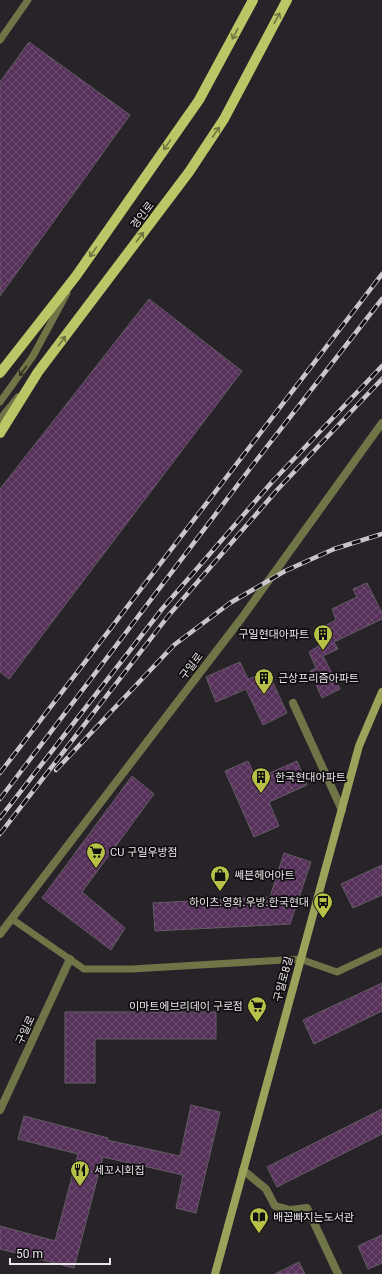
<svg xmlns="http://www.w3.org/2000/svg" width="382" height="1274" font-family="Roboto,'Noto Sans KR',sans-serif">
<defs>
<pattern id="building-cross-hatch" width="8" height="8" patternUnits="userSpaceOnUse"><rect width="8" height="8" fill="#56315a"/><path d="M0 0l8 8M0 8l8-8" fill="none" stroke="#6e4f72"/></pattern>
</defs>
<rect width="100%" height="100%" fill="#282229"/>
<path fill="url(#building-cross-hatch)" stroke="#645d65" d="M29,42L130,115L0,296V82Z
M149,299L242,371L9,679L0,672V489Z
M367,583L382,613V619L334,642L338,649L323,656L340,689L322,698L310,671L316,668L309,652L323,643L319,629L336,620L332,609L357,597L353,589Z
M240,662L248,679L268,672L287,713L263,725L246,689L216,702L206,677Z
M248,761L256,779L297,761L307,785L269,802L279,826L254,837L225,771Z
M132,776L154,794L82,892L125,928L111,950L42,898Z
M284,853L311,862L290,924L155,931L153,903L270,897Z
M382,865V895L353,908L341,884Z
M382,983V1011L314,1044L303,1020Z
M65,1012H216V1039H95V1083H65Z
M191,1105L220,1112L196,1213L176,1208L183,1175L103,1157L74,1268L0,1249V1226L55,1241L78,1154L18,1139L24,1116L108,1138L107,1140L180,1156Z
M382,1109V1134L277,1187L267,1167Z
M382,1235V1263L368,1269L358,1246Z
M299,1262L305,1274H275Z"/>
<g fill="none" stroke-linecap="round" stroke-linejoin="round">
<path stroke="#707548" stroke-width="7" d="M0,40L28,0
M0,402L33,356L67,293
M0,419L18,397
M12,919L84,969H132L300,959L337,972L382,951"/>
<path stroke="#707548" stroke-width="8" d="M293,703L342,810
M0,934L241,619L382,423
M0,1110L70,959
M243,1170L266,1189L275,1206L290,1210L307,1208L338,1274"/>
<path stroke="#9ba25a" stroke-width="8" d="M215,1274L359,746L382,692"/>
<path stroke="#bdc666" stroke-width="10" d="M0,373L76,276L199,100L253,0
M0,433L38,372L189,172L224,119L287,0"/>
<g stroke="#c9c5ca" stroke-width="4.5">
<path id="rail" d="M56,770L174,645L230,603L285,571L334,549L382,534
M0,773L382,274
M0,799L252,466L382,299
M0,818L162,609L272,482L382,366
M0,834L169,615L278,489L382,379"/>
</g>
<use href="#rail" stroke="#0f0d0f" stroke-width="3" stroke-dasharray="9" stroke-linecap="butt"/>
</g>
<defs><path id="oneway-shaft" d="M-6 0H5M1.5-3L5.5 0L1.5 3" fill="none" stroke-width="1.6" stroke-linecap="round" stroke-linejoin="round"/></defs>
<g stroke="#6f733f">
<use href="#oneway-shaft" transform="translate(277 18) rotate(-62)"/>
<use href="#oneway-shaft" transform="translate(235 34) rotate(118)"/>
<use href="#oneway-shaft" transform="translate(216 132) rotate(-56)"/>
<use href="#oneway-shaft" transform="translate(167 145) rotate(125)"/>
<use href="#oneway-shaft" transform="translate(140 237) rotate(-53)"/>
<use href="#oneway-shaft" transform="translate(93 252) rotate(125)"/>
<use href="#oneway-shaft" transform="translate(62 341) rotate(-53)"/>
</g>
<use stroke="#313123" href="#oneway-shaft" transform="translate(23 371) rotate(125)"/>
<defs>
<g id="building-pin" transform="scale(1)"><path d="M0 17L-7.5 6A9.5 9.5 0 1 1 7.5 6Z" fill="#b7c148" stroke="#0f0d0f"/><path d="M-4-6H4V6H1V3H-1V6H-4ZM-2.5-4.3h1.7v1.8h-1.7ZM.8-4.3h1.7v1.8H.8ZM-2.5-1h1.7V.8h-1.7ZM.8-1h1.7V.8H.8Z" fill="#111"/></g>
<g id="supermarket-pin" transform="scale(1)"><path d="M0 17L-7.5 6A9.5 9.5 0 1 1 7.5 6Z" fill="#b7c148" stroke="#0f0d0f"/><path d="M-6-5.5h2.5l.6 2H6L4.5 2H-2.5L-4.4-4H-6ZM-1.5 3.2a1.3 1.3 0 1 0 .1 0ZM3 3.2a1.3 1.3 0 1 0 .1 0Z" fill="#111"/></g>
<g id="shop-pin" transform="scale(1)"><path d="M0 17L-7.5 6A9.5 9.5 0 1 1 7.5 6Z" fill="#b7c148" stroke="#0f0d0f"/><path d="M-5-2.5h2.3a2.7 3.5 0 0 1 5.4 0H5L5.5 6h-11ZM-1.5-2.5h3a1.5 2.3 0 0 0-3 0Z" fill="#111"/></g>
<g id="bus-pin" transform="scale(1)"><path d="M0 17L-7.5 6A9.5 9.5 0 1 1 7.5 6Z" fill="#b7c148" stroke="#0f0d0f"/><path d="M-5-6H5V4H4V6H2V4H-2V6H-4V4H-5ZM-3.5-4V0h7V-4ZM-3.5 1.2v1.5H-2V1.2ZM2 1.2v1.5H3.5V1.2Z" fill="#111"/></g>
<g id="restaurant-pin" transform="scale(1)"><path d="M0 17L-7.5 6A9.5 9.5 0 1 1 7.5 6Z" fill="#b7c148" stroke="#0f0d0f"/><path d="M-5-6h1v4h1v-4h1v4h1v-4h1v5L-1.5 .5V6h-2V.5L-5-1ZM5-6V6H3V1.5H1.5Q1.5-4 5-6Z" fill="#111"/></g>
<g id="library-pin" transform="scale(1)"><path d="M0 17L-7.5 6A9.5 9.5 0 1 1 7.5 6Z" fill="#b7c148" stroke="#0f0d0f"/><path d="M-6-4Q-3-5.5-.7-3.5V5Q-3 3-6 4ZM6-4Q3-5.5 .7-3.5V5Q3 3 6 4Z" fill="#111"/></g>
</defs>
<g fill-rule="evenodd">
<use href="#building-pin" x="323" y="634"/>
<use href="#building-pin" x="264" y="678"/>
<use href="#building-pin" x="261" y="777"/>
<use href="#supermarket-pin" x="96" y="852"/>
<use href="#shop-pin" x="220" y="875"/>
<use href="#bus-pin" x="323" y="902"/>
<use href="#supermarket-pin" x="257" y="1006"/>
<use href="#restaurant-pin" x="80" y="1170"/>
<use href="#library-pin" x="259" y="1217"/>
</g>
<g text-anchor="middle" stroke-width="3.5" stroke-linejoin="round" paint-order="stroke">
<g font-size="11" fill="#e9e5ea" stroke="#0f0d0f">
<text transform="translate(142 215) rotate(-53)" y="4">경인로</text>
<text transform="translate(191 666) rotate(-53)" y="4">구일로</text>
<text transform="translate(283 979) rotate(-75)" y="4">구일로8길</text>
<text transform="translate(25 1030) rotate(-65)" y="4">구일로</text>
</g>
<g font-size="11" fill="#e9e5ea" stroke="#0f0d0f" text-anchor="start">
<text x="309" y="638" text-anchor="end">구일현대아파트</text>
<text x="278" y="682">근상프리즘아파트</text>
<text x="275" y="781">한국현대아파트</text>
<text x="110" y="856">CU 구일우방점</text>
<text x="234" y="879">쎄븐헤어아트</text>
<text x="309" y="906" text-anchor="end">하이츠.영화.우방.한국현대</text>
<text x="243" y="1010" text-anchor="end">이마트에브리데이 구로점</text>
<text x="94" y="1174">세꼬시회집</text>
<text x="273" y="1221">배꼽빠지는도서관</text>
</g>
</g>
<path d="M10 1258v6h100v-6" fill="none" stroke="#e9e5ea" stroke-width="2"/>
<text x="16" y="1258" font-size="12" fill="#e9e5ea" stroke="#0f0d0f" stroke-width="3" paint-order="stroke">50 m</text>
</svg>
